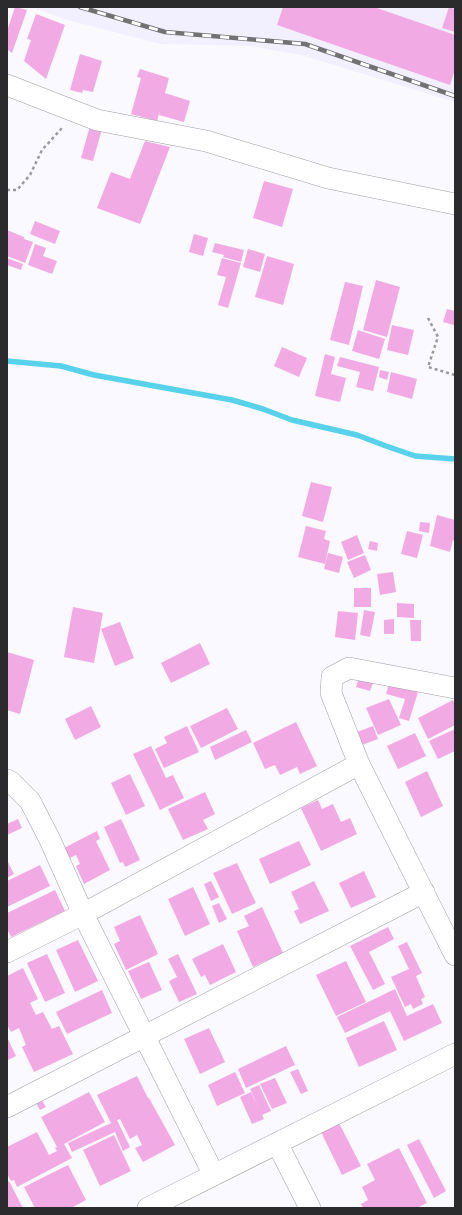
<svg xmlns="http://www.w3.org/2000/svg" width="462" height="1215" font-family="Poppins,sans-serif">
<rect width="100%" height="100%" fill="#faf9ff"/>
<path fill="#f2f0ff" d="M30,7H455V102L301,55L249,46L160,44L64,19Z"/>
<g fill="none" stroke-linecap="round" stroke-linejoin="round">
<path stroke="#58d1eb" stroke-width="5.5" d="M7,361L61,366L94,375L232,400L263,409L292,420L357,435L386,446L415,456L455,459"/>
</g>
<path fill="#f2aae5" d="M15,7L27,10L12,53L7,49V31Z
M283,7H374L455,35V69L450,85L277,25Z
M449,7L455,9V32L442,28Z
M36,14L65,25L46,79L24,61L31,40L27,39Z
M80,54L102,61L93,92L83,90L82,93L70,90Z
M140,69L169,78L161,108L165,93L190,101L184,122L159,115L160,110L157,121L131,114L141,78L137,77Z
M90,126L102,129L93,161L81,158Z
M145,141L170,147L140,224L97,208L111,172L130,179Z
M264,181L293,189L282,227L253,218Z
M35,221L60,231L55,244L30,234Z
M7,230L24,237V239L33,242L25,263L7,256Z
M194,234L208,238L203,256L189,252Z
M215,243L244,250L241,262L223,257L224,255L212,252Z
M35,244L46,248L43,256L57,261L52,274L28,265Z
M248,249L265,254L260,272L243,267Z
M267,256L294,264L283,305L255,297Z
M7,258L23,264L21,270L7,265Z
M222,258L241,263L228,308L218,305L226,277L217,275Z
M376,280L400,287L387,337L363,330Z
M345,282L363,286L349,345L330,340Z
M447,309L455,311L454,325L443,322Z
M392,325L414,330L408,355L387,350Z
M358,330L385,339L379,359L352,351Z
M282,347L307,358L299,377L274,366Z
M325,354L335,357L331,374L346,378L340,402L315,396Z
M340,357L379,367L373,391L356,387L360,372L337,366Z
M380,370L389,372L387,380L379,377Z
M391,372L417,379L412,399L387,392Z
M311,482L332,487L323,522L302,516Z
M437,515L455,520V541L453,540L450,552L430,546Z
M420,522L430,523L429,533L419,531Z
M306,526L326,531L324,539L330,541L325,564L298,557Z
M407,531L423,535L417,558L401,554Z
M357,535L364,553L348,560L341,542Z
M370,541L378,543L377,551L368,549Z
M328,553L343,557L339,573L324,569Z
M365,555L371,570L354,578L347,562Z
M393,572L396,592L380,595L377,574Z
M354,588H371V607H354Z
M397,603L414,604V618L397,617Z
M73,607L103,613L94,663L64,657Z
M364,610L375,612L370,637L360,635Z
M338,611L358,613L355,640L335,637Z
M394,619V634H384V620Z
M410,620H421V641H411Z
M120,622L134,658L115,666L101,629Z
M200,643L210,664L171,683L161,663Z
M7,652L34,660L20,714L7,710Z
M360,675L374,680L370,691L356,687Z
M389,684L418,692L409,721L399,718L405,699L386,694Z
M389,699L401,725L378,735L366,708Z
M453,700L455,704V725L428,739L418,718Z
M91,706L101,727L75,740L65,719Z
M227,708L238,729L201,748L190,726Z
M296,722L317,766L300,774L297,767L280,775L275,765L265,769L253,743Z
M187,726L199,752L164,768L155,749L167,743L164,737Z
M373,726L378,739L362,745L357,732Z
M455,729V751L438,759L429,741Z
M246,730L252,742L215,760L210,747Z
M415,733L426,756L398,769L387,746Z
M151,746L166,778L173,775L184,798L160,810L133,754Z
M427,771L443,806L421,817L405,782Z
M130,774L145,806L126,815L111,783Z
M205,792L215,814L203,820L208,829L183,840L168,809Z
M318,800L322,809L333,804L341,822L350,818L357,834L321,851L301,808Z
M18,819L22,828L7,835V824Z
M121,819L140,860L125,867L123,862L120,863L104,827Z
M97,831L100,839L96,841L110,870L84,884L76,866L80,864L76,855L66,860L62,849Z
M299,841L311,865L270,884L259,859Z
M7,860L14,874L7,878Z
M237,863L256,903L232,914L213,873Z
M40,865L50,886L7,907V881Z
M364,871L376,897L351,908L339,883Z
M211,881L219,897L211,901L204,884Z
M314,881L329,911L300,924L294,911L299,909L291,892Z
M193,887L210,924L185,936L168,899Z
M55,890L65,911L11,937L7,929V913Z
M219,903L227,919L219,923L212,906Z
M262,907L283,953L253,967L237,931L249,926L244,916Z
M140,915L158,954L126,970L114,944L120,941L114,927Z
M388,927L394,939L369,952L385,984L373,990L350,946Z
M78,940L98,981L75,992L56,950Z
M407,942L422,973L416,976L425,997L421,999L423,1004L413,1009L411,1004L405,1007L391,977L409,969L398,946Z
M223,944L236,972L210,985L205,975L201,977L192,959Z
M47,954L65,993L45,1002L27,963Z
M178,954L197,994L179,1002L169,981L177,977L168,959Z
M346,961L366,1002L336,1016L316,975Z
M149,962L162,990L141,999L128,971Z
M23,968L38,999L30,1003L36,1015L43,1012L52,1029L59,1026L73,1054L34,1072L22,1047L26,1045L19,1028L11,1032L7,1025V976Z
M395,989L407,1016L433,1004L442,1023L404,1041L390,1011L345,1033L337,1017Z
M102,990L112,1013L67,1034L56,1012Z
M384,1021L397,1050L359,1067L346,1038Z
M209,1028L225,1062L200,1074L184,1039Z
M7,1037L16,1056L8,1060L7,1058Z
M286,1046L295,1065L246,1088L238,1069Z
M298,1069L308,1091L301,1094L290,1072Z
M235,1072L245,1093L217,1106L208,1085Z
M137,1076L148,1098H149L175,1145L143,1162L135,1148L142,1145L137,1135L130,1139L120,1119L117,1120L130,1147L123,1151L115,1132L72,1152L68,1143L111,1123L97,1095Z
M275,1078L287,1103L272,1109L260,1084Z
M259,1085L271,1111L262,1115L250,1089Z
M89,1092L105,1122L64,1144L72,1158L17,1187L14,1180L11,1181L7,1174V1147L37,1132L49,1155L57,1151L55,1148L57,1147L41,1117Z
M251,1092L264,1119L252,1124L240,1097Z
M39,1096L46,1107L40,1110L34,1099Z
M339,1123L361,1166L342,1175L321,1132Z
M114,1135L131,1171L100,1186L83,1150Z
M419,1139L446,1191L434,1198L407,1145Z
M399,1148L427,1203L417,1208H363L361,1204L368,1200L362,1187L375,1180L367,1164Z
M68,1165L86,1200L71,1208H35L24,1187Z
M9,1181L23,1208H7V1182Z"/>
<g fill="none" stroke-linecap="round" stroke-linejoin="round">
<g stroke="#9f9ea5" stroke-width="22">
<path id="minor" d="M7,85L97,120L206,141L328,178L455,204
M455,688L349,668L332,677L331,693L359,764L455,955
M7,780L11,782L30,801L50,840L83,914L214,1175
M7,952L83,914L359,764
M7,1107L424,892
M277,1143L310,1208
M148,1208L455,1054"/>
</g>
<path stroke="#9a999d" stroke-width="2.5" stroke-dasharray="3 3" stroke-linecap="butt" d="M7,190H17L30,175L42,150L63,127
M428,318L438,337L428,367L455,375"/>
<use href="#minor" stroke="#fff" stroke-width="21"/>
<g stroke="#727275" stroke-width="4.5">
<path id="rail" d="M80,7L165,32L305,44L455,96"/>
</g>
<use href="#rail" stroke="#fff" stroke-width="3" stroke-dasharray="9" stroke-linecap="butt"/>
</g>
<rect width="462" height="1215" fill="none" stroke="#2b2b2d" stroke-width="16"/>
</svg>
